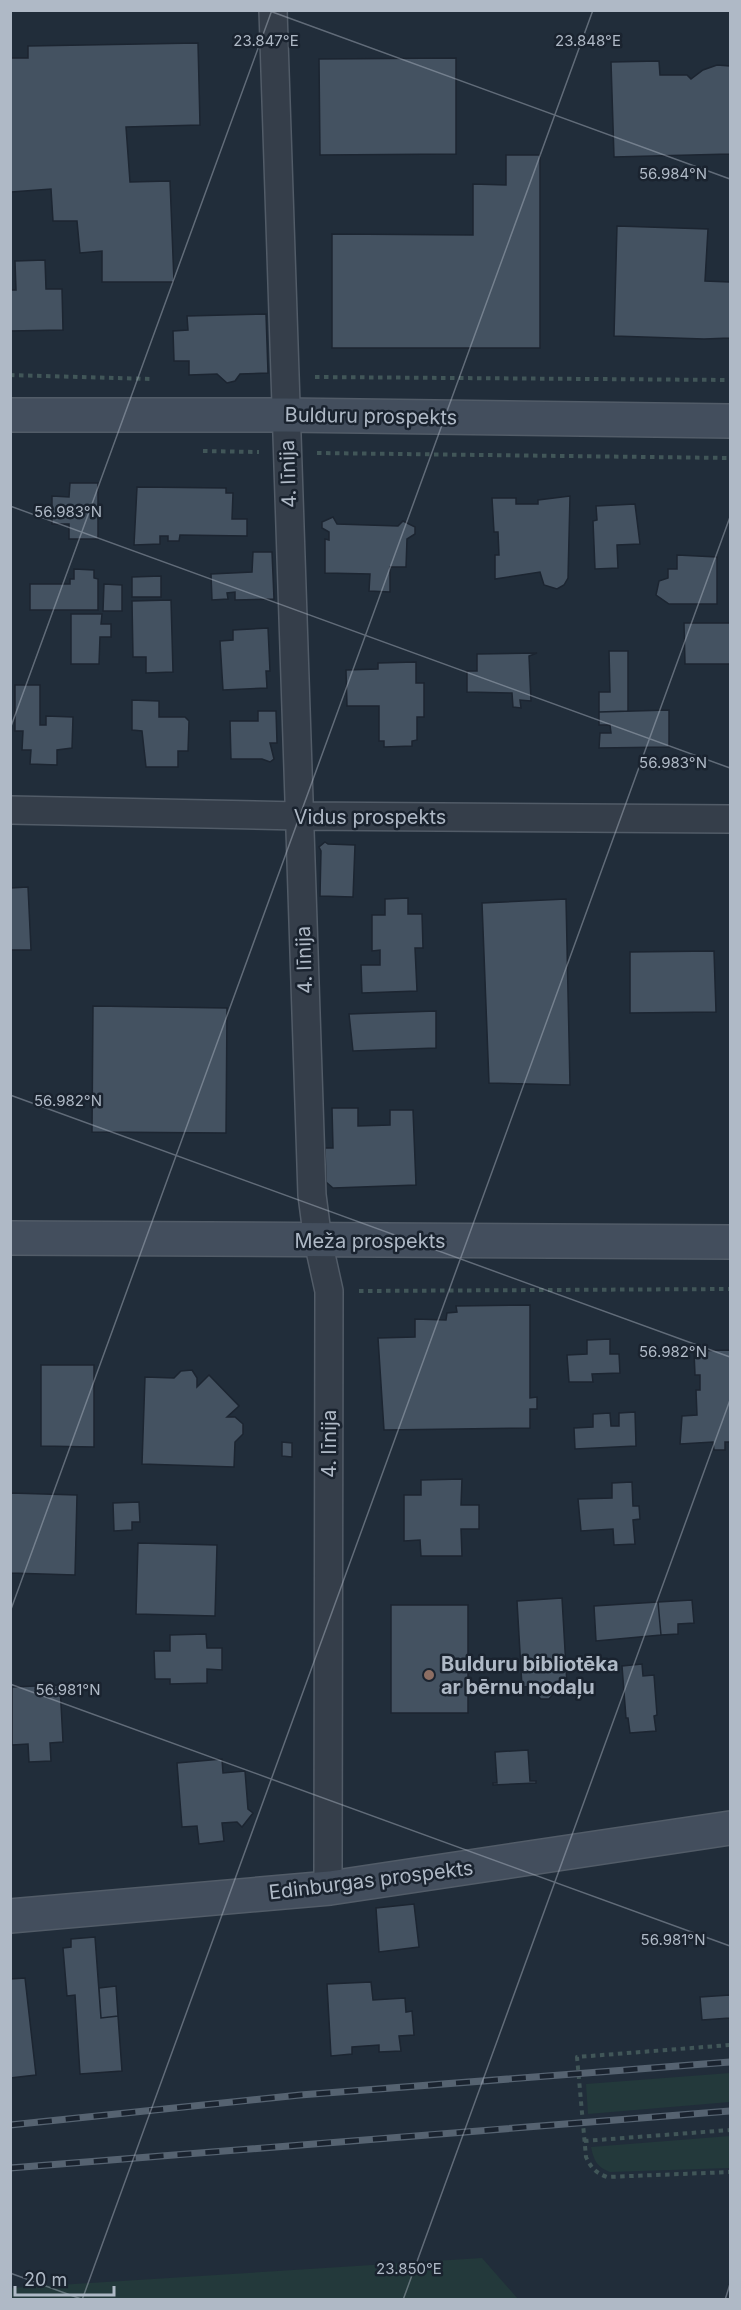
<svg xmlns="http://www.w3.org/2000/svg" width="741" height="2310" font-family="Inter,sans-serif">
<rect width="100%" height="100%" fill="#212d3a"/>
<path fill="#23393b" d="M730,2073V2102L588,2114L586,2084Z
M730,2136V2168L610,2172C597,2167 594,2161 591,2147Z
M482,2258L518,2299H11V2288Z"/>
<path fill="#445261" stroke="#1c2531" stroke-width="1.5" d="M198,43L200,125L126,127L130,182L170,181L174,282H102V251L80,253L77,221H53L51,189L11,192L10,58H28V46Z
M456,58V154L320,155L319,59Z
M659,61L660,75H687L691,79L703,70L717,65L730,66V154L614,157L611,62Z
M506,155H540V348H332V234L473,235V184L506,185Z
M617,226L708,229L705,281L730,282V338L704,339L614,336Z
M45,260L46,289H62L63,330L10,331V290H16L15,261Z
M266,314L268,373L240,374L235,381L227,383L217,374L189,375V361H174L173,331L188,330L187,316Z
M70,483H98V539H69V524H52V496L69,497Z
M137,487L226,488V493H233L232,519H247V536L180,535L179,541H168V536H160V544L134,545Z
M570,496L568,578L564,585L557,589L544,585L540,572L495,579V555H499L498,532H494L492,498H516V504H538V500Z
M635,504L640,544L617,545L618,568L595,569L593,521L597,520L596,506Z
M333,517L337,524L398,526L403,521L415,527V534L407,539L406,567H390V592L369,591L370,574L325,573V539L329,540V532L322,528V522Z
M253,552H272L274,599L235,600V592L227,593L228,599L212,600L211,574L252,572Z
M677,555L717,557V604H669L656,595L659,581L668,578V569H677Z
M74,569L94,570V578L98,579V610H30V584H70V579H74Z
M161,576V597H132V577Z
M104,584L122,585V611H103Z
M171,600L173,672L146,673V657H133L132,601Z
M71,614H102L101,624H111V637H100L99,664H71Z
M684,623H730V664H685Z
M268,628L270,671H266L267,688L223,690L220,641L233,640V630Z
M609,651H628V711L599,712V692H610Z
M537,653L529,656L531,701L520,700L521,708L513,707L512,693L467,692V671H477V654Z
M416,662V683H424V717H417V740L412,741V746L384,747V741H379V706H347L346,670L378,669V663Z
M15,685H40V725H46V716L73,717L72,748L57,750V765L30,764L31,750H22L23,731H15Z
M132,700L159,701V717H185L189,721L188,751H178V767H146L142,731L132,730Z
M669,710V747L599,748L600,733H611L610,725H599V712Z
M258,711H276L277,743H270L274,759L270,762L262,759H231L230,721H258Z
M325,842L328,844L355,845L353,897L320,896L321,851L319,847Z
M28,887L31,950H10V888Z
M408,898V914H422L423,948H415L417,991L362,993L361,965H380V950L372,951V915H385V899Z
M566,899L570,1085L489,1083L482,903Z
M714,951L716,1012L630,1013V952Z
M93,1006L227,1008L226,1133L92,1132Z
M436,1011V1048L353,1051L349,1014Z
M332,1108H358V1126L390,1125V1110H413L416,1185L333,1188L326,1182L325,1148H333Z
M530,1305V1398L537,1397V1409H530V1428L384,1430L378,1338L415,1337V1319L446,1320L447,1313L457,1312L456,1306Z
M610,1339V1354H619L620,1373L592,1374L593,1382H569L567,1355L587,1354V1340Z
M730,1350V1442H725V1450H714L713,1442L680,1444L682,1416L697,1415L696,1390H700V1375H695L694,1351Z
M41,1365H94V1447L41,1446Z
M192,1370L197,1378V1387L209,1375L239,1406L227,1417H235L243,1424V1434L235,1442L234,1467L142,1464L145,1377L174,1378L181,1371Z
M635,1412L636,1446L575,1449L574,1428L593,1427V1414L610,1413L611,1426H619V1413Z
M282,1442L292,1443V1457L282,1456Z
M462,1479L461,1505H479V1529H461L462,1556H421L420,1540L404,1541V1495H421V1480Z
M632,1482L633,1506H639L640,1519L633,1520L635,1544L614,1545L613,1529L581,1531L578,1499L612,1498V1483Z
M10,1493L77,1495L75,1575L10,1573Z
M139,1502L140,1522H132V1530L114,1531L113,1503Z
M138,1543L217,1545L215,1616L136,1614Z
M562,1598L567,1685L554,1686V1693L549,1699H541L536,1694L535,1686L522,1687L517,1601Z
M692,1600L694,1623L678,1624V1634L661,1635L658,1602Z
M658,1602L661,1635L596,1641L594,1606Z
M391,1605H468V1713H391Z
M206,1634L207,1648H222V1670L207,1669V1683L170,1684V1679H155L154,1651H170V1635Z
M642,1664L643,1676L654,1675L657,1715L654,1716L656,1731L630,1733L628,1718H626L622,1666Z
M60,1685L63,1742L50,1743L51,1761L29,1762L28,1744L12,1745V1687Z
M528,1750L530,1781H536V1783L493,1785V1783H497L495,1752Z
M222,1759L223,1773L245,1771L248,1809L253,1813L242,1827L237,1822L222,1823L224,1841L199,1844L197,1826L182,1827L177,1763Z
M414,1904L419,1947L379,1952L376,1908Z
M95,1937L101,2018L118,2016L122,2071L80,2074L75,1995L67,1996L63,1948L71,1947V1939Z
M25,1978L36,2075L10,2078V1979Z
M371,1982L373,2000L405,1998L406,2012L412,2011L414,2035L399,2036L401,2051L379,2052V2045L352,2047V2054L331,2056L327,1984Z
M116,1986L118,2016L101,2018L99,1988Z
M730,1995V2018L702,2020L700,1997Z"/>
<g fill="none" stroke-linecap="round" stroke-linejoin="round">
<g stroke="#525c68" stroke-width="30">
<path id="street" d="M273,10L312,1195L318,1241L329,1291L328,1872L330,1888
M10,810L299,816L730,819"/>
</g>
<g stroke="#525c68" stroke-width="36">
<path id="secondary" d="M10,415H286L730,421
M10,1238L730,1242
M10,1916L330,1888L730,1828"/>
</g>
<path stroke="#415658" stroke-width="4" stroke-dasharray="4.5 4.5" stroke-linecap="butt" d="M10,375L151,379
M315,377L730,380
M203,451L259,452
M317,453L730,458
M359,1291L730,1289
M730,2045L577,2057L586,2157C591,2168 596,2173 607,2177L730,2172
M584,2141L730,2130"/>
<use href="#street" stroke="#353e4a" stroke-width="27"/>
<use href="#secondary" stroke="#434e5d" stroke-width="33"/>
<g stroke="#566371" stroke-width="7">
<path id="rail" d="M10,2125L300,2095L730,2062
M10,2168L730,2111"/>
</g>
<use href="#rail" stroke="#1a232f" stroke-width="4.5" stroke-dasharray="14" stroke-linecap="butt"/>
</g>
<path fill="none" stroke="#afb9c6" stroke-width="1.5" stroke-opacity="0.45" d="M267,10L730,179M10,506L730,768M10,729L272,10M10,1095L730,1357M10,1612L593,10M10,1684L730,1946M10,2273L84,2300M82,2300L730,517M403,2300L730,1400M725,2300L730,2284"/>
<circle fill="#8d6e63" stroke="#1a232f" stroke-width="2" cx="429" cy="1675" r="6"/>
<g text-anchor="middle" stroke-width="5" stroke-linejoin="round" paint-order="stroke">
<g font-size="20" fill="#afb9c6" stroke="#1a232f">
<text transform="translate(371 416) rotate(1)" y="7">Bulduru prospekts</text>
<text transform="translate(288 474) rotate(-92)" y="7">4. līnija</text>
<text x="370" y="824">Vidus prospekts</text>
<text transform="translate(304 960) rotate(-92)" y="7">4. līnija</text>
<text x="370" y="1248">Meža prospekts</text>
<text transform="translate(329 1444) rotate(-90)" y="7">4. līnija</text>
<text transform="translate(371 1880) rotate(-7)" y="7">Edinburgas prospekts</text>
</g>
<g font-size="20" font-weight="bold" fill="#afb9c6" stroke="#1a232f" text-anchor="start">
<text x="441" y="1671">Bulduru bibliotēka<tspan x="441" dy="23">ar bērnu nodaļu</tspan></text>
</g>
</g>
<g font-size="15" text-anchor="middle" fill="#afb9c6" stroke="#1a232f" stroke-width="5" stroke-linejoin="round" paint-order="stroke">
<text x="266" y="46">23.847°E</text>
<text x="588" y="46">23.848°E</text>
<text x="673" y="179">56.984°N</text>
<text x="68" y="517">56.983°N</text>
<text x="673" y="768">56.983°N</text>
<text x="68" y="1106">56.982°N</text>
<text x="673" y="1357">56.982°N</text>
<text x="68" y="1695">56.981°N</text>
<text x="673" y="1945">56.981°N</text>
<text x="409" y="2274">23.850°E</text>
</g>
<rect width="741" height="2310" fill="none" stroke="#afb9c6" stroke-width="24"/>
<path d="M15 2286v9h99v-9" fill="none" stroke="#afb9c6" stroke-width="3"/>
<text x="24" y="2286" font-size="18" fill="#afb9c6" stroke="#1a232f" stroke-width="4.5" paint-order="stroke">20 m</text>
</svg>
